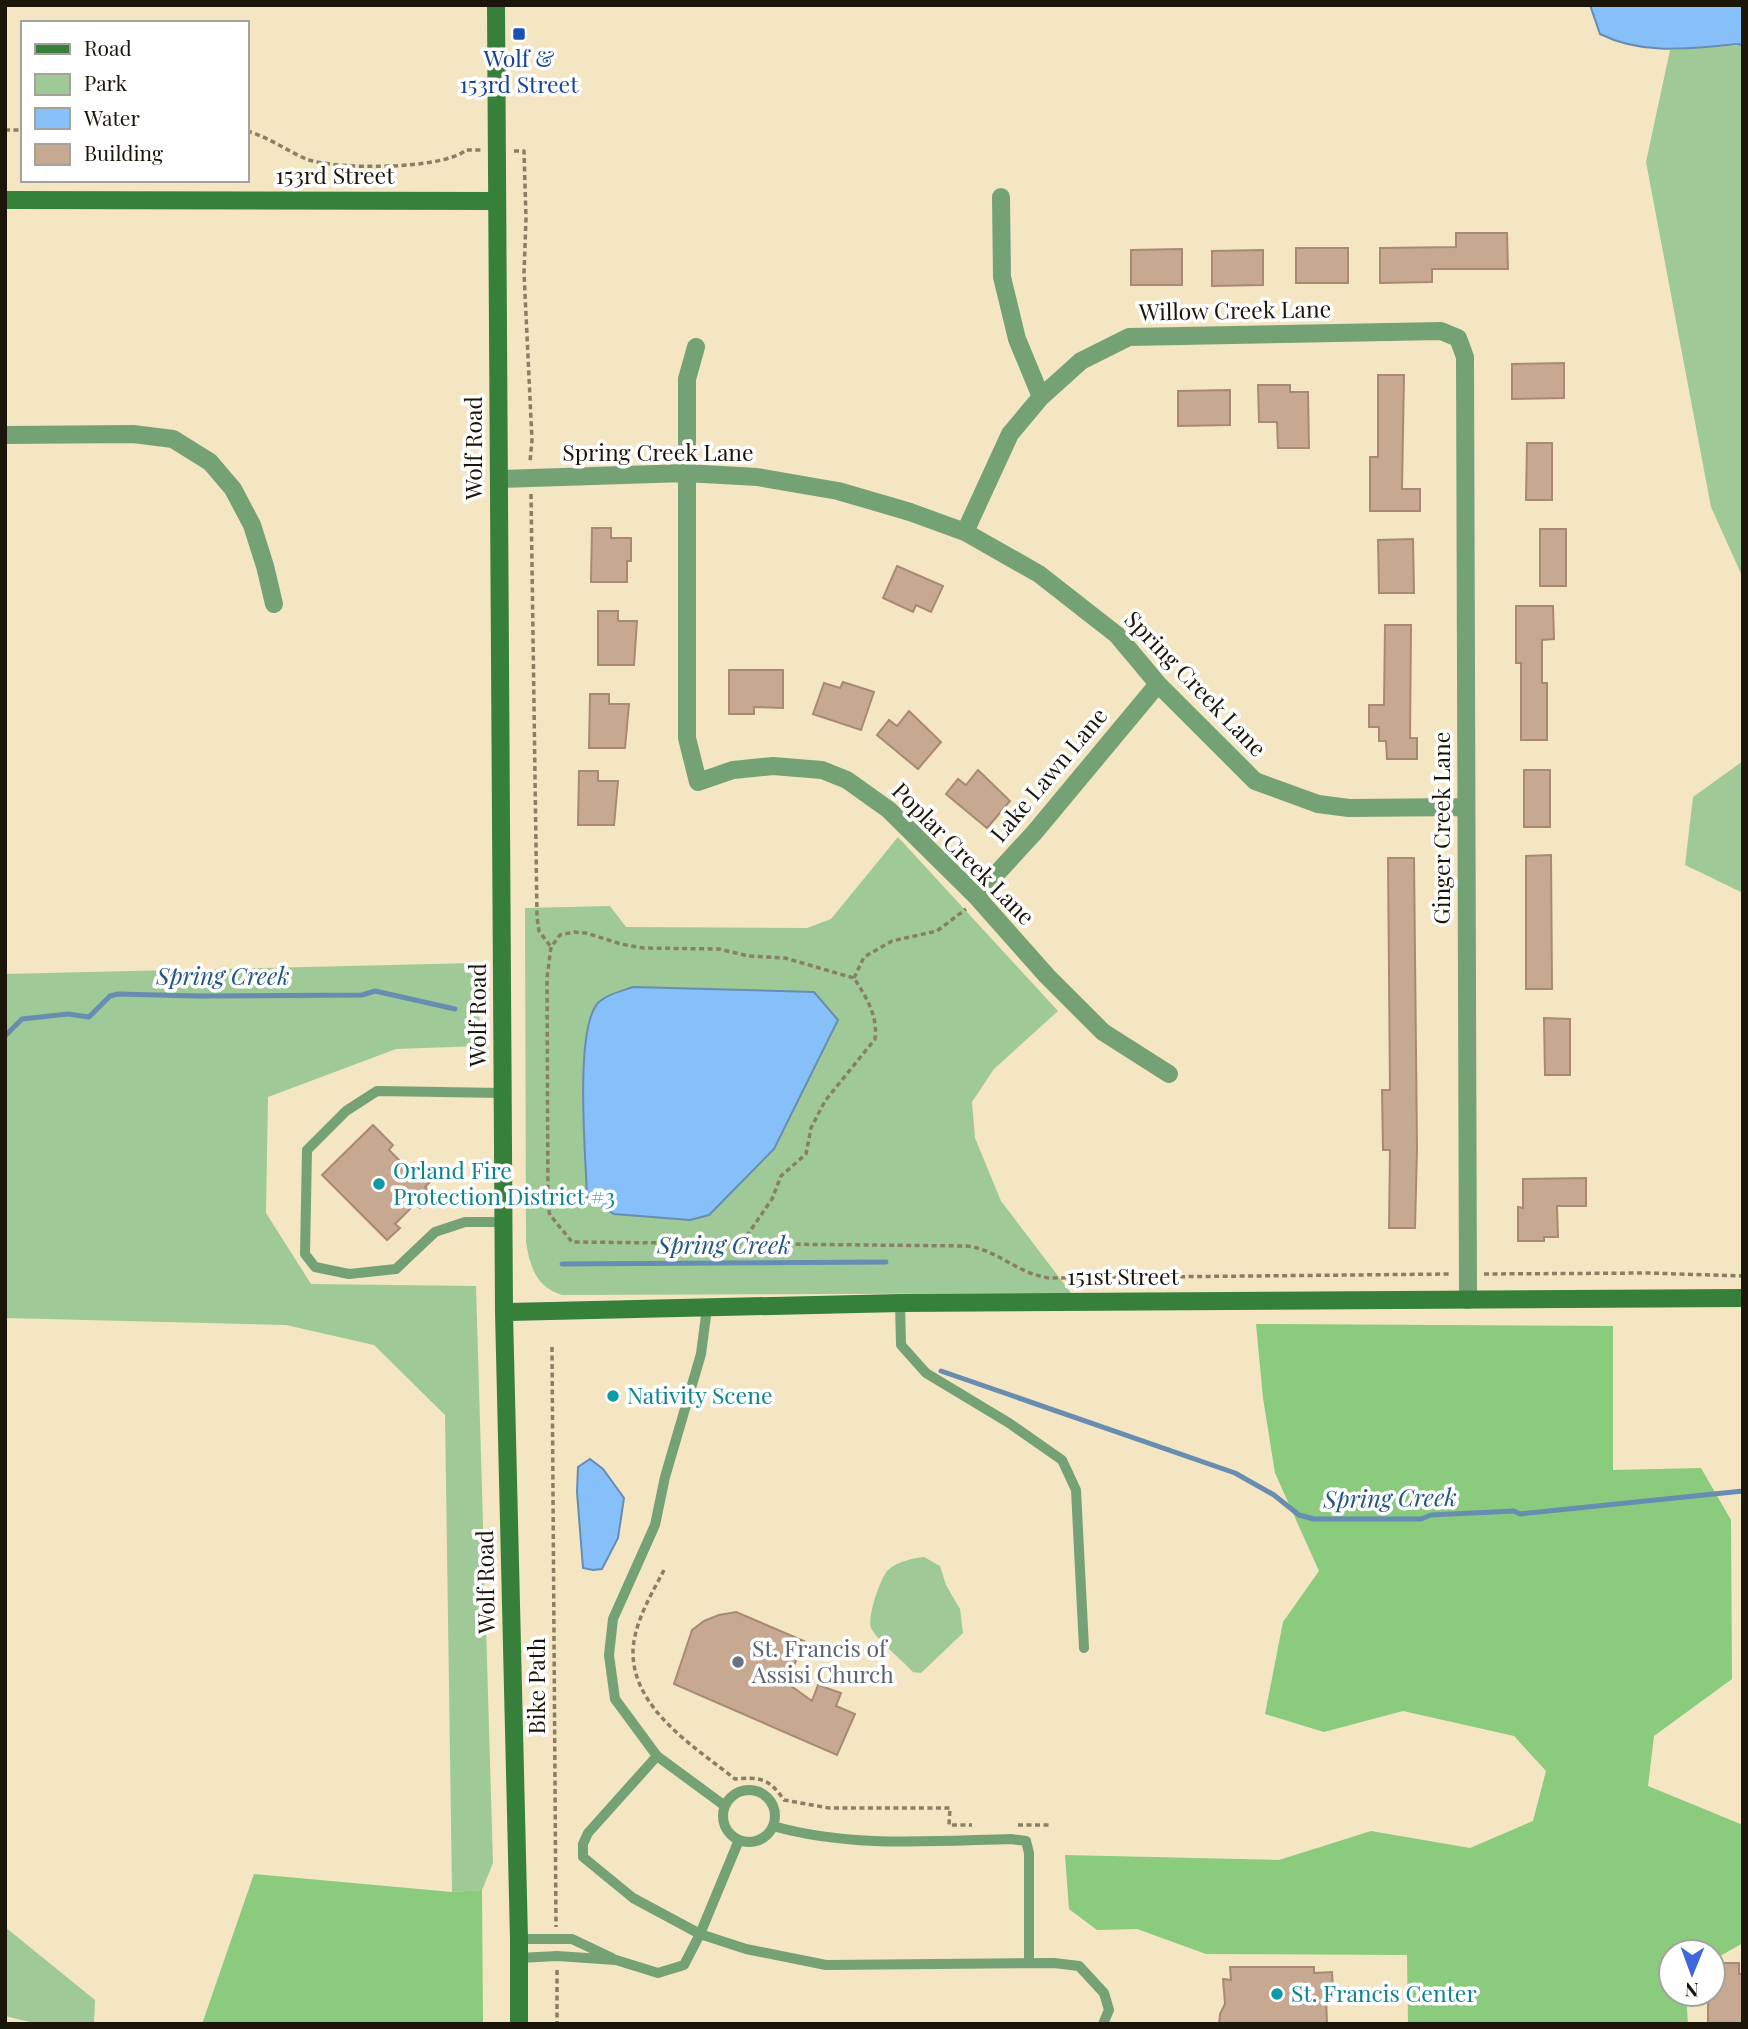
<svg xmlns="http://www.w3.org/2000/svg" width="1748" height="2029" font-family="'Playfair Display',serif">
<rect width="100%" height="100%" fill="#f4e6c3"/>
<path fill="#9fca97" d="M1743,45V578L1711,507L1646,162L1670,50Z
M1743,761V893L1685,865L1693,797Z
M898,837L1058,1011L994,1069L972,1102L975,1138L1001,1201L1071,1293L562,1295C536,1287 530,1267 526,1242L525,908L610,906L626,927L807,928L831,919Z
M474,963L482,1046L396,1049L268,1097L266,1213L311,1284L476,1286L493,1863L482,1890L452,1892L445,1415L374,1345L286,1325L5,1318V974Z
M924,1557L940,1566L946,1585L960,1609L963,1633L921,1673L913,1672C904,1662 875,1638 871,1628C867,1618 880,1578 888,1570C896,1562 913,1558 924,1557Z
M5,1927L95,2000L94,2024H38L5,2016Z"/>
<path fill="#8acb7e" d="M1256,1324L1613,1326V1470L1701,1468L1731,1520L1732,1679L1654,1736L1648,1786L1743,1825V1943L1713,1960V1952H1671V1994H1686L1688,2024H1408L1407,1955L1206,1954L1137,1929L1097,1930L1069,1909L1065,1855L1279,1860L1371,1831L1470,1848L1533,1821L1546,1771L1514,1736L1403,1711L1324,1732L1265,1714L1283,1622L1319,1571L1275,1473L1263,1398Z
M254,1874L452,1892L482,1890L483,2024H202Z"/>
<path fill="#87c0f9" stroke="#678db1" stroke-width="2" d="M1590,5H1743V46L1739,44C1692,48 1644,56 1600,34Z
M633,987L814,992L838,1020L774,1149L709,1215L690,1220L614,1214L587,1197C586,1159 574,1029 598,1003C607,994 622,991 633,987Z
M590,1459L603,1469L624,1498L618,1538L602,1569L593,1570L583,1568L577,1492L578,1467Z"/>
<g fill="none" stroke-linecap="round" stroke-linejoin="round">
<path stroke="#678db1" stroke-width="5" d="M5,1036L22,1019L68,1014L89,1017L110,996L118,994L198,996L362,995L375,991L455,1009
M562,1264L886,1262
M941,1371L1235,1473L1274,1495L1299,1515L1314,1519H1421L1431,1515L1514,1511L1520,1514L1743,1491"/>
</g>
<path fill="#c7a891" stroke="#a88a74" stroke-width="2" d="M1456,233H1507L1508,269H1432V282L1380,283V248L1456,247Z
M1296,248H1348V283H1296Z
M1182,249V285H1131V250Z
M1263,250V285L1212,286V251Z
M1564,363V398L1512,399V364Z
M1378,375H1404L1402,489H1420V511H1370V457H1378Z
M1258,385H1290V392H1308L1309,448H1278L1277,422H1259Z
M1230,390V425L1178,426V391Z
M1527,443H1552V500H1526Z
M592,528H611V538H631V561H627V582H591Z
M1540,529H1566V586H1540Z
M1413,539L1414,593H1379L1378,540Z
M897,566L943,586L931,612L916,605L913,612L883,598Z
M1516,606H1553L1554,639L1542,640V683H1547V740H1521V663H1516Z
M598,611H618V621H637L634,665H598Z
M1385,625H1411L1410,738H1417V759H1387L1386,741H1379V727H1369V705H1384Z
M729,670H783V708L754,707V714H729Z
M843,682L874,692L861,730L813,714L824,683L840,688Z
M590,694H609V704H629L625,748H589Z
M909,711L941,742L918,769L877,735L889,720L897,726Z
M978,770L1010,801L987,828L946,794L958,779L966,785Z
M1524,770H1550V827H1524Z
M579,771H598V781H618L614,825H578Z
M1551,855L1552,989H1526V856Z
M1388,858H1414L1417,1149L1415,1228H1389L1390,1150H1383L1382,1090H1390Z
M1544,1018L1570,1019V1075H1545Z
M373,1125L393,1145L389,1150L412,1173L418,1167L431,1181L425,1187L433,1195L420,1208L415,1204L395,1224L400,1228L387,1240L322,1175Z
M1586,1178V1206H1557L1558,1237H1544V1241H1518V1207L1523,1208V1179Z
M736,1612L804,1641L787,1683L812,1701L818,1685L841,1693L836,1706L855,1714L837,1755L674,1684L692,1630L704,1621L719,1615Z
M1713,1963H1739V1974H1742L1743,2024H1708V1994H1713Z
M1230,1967H1314V1973L1332,1972L1333,1993L1326,1996L1327,2024H1219L1220,2014L1225,2004L1223,1979L1231,1980Z"/>
<g fill="none" stroke-linecap="round" stroke-linejoin="round">
<path stroke="#897f67" stroke-width="3.5" stroke-dasharray="5 3.5" stroke-linecap="butt" d="M5,130H23
M247,131C268,137 286,150 306,159C335,170 443,170 466,150H481
M514,151H524L526,218L524,273L532,440L530,462
M531,494L537,917L539,931L551,947
M854,978L864,957L892,941L937,931L966,909
M744,1244L746,1237L772,1199L781,1176L806,1154L811,1128L825,1101L875,1039C878,1015 866,997 854,978L785,958L748,956L719,949L643,948L621,944L586,933L574,932L560,935L551,947L547,978L548,1207L550,1215L572,1242L967,1246C998,1250 1016,1273 1049,1278L1452,1274
M1484,1274L1648,1273L1743,1276
M552,1347L556,1927
M664,1570C651,1595 634,1623 633,1651C632,1709 695,1747 735,1779C760,1777 769,1778 784,1800L829,1808H950L949,1825H972
M1018,1825H1051
M557,1970V2024"/>
<path stroke="#74a274" stroke-width="10" d="M503,1093L377,1091L346,1111L307,1150L305,1254L315,1267L349,1274L396,1269L435,1232L465,1222H504
M900,1303L901,1345L926,1373L1009,1423L1062,1460L1076,1490L1084,1648
M707,1308L701,1354L665,1477L655,1525L613,1619L609,1655L615,1699L657,1756L725,1806
M657,1756L588,1833L583,1844V1857L633,1898L700,1934L739,1840
M723 1816a26 26 0 1 1 52 0a26 26 0 1 1-52 0Z
M773,1826C850,1848 932,1841 1011,1839L1026,1841L1029,1853V1963
M519,1939H572L612,1958
M519,1958L557,1956L616,1960L658,1973L684,1965L700,1934L746,1949L826,1965L1054,1963L1079,1966L1104,1993L1109,2010L1103,2024"/>
<path stroke="#74a274" stroke-width="18" d="M1001,197L1002,277L1017,339L1041,397
M696,347L687,379V738L698,782L733,770L773,766L822,770L847,780L889,810L976,896L1047,976L1103,1032L1169,1074
M5,435L133,434L173,439L210,462L233,489L252,525L265,566L274,604
M499,479L686,473L757,477L838,491L910,512L965,532L1039,574L1117,635L1158,684L1255,781L1318,804L1349,808L1466,807
M965,532L1010,434L1041,397L1081,361L1129,337L1441,331L1458,338L1465,357L1468,1300
M976,896L1034,833L1158,684"/>
<path stroke="#36803b" stroke-width="18" d="M496,5L504,1312L519,1939V2024
M5,200L497,201
M504,1312L900,1303L1743,1298"/>
</g>
<rect fill="#1a4fb4" stroke="#fff" stroke-width="2.5" x="512" y="27" width="14" height="14" rx="3.5"/>
<g fill="#0f9aa8" stroke="#fff" stroke-width="2.5">
<circle cx="379" cy="1184" r="7"/>
<circle cx="613" cy="1396" r="7"/>
<circle cx="1277" cy="1994" r="7"/>
</g>
<circle fill="#6b7280" stroke="#fff" stroke-width="2.5" cx="738" cy="1662" r="7"/>
<g text-anchor="middle" stroke-width="7" stroke-linejoin="round" paint-order="stroke">
<g font-size="23" fill="#164399" stroke="#fff">
<text x="519" y="67">Wolf &amp;<tspan x="519" dy="26">153rd Street</tspan></text>
</g>
<g font-size="23" fill="#1b1609" stroke="#fff">
<text x="335" y="184">153rd Street</text>
<text transform="translate(1235 311) rotate(-1)" y="8">Willow Creek Lane</text>
<text transform="translate(474 448) rotate(-90)" y="8">Wolf Road</text>
<text x="658" y="461">Spring Creek Lane</text>
<text transform="translate(1195 684) rotate(46)" y="8">Spring Creek Lane</text>
<text transform="translate(1049 775) rotate(-50)" y="8">Lake Lawn Lane</text>
<text transform="translate(1442 828) rotate(-90)" y="8">Ginger Creek Lane</text>
<text transform="translate(963 854) rotate(45)" y="8">Poplar Creek Lane</text>
<text transform="translate(478 1015) rotate(-90)" y="8">Wolf Road</text>
<text x="1123" y="1285">151st Street</text>
<text transform="translate(486 1582) rotate(-91)" y="8">Wolf Road</text>
<text transform="translate(537 1686) rotate(-90)" y="8">Bike Path</text>
</g>
<g font-size="23" fill="#0d838f" stroke="#fff" text-anchor="start">
<text x="393" y="1179">Orland Fire<tspan x="393" dy="26">Protection District #3</tspan></text>
<text x="627" y="1404">Nativity Scene</text>
<text x="1291" y="2002">St. Francis Center</text>
</g>
<g font-size="23" fill="#5b616d" stroke="#fff" text-anchor="start">
<text x="752" y="1657">St. Francis of<tspan x="752" dy="26">Assisi Church</tspan></text>
</g>
<g font-size="24" font-style="italic" fill="#225584" stroke="#fff">
<text x="223" y="985">Spring Creek</text>
<text x="724" y="1254">Spring Creek</text>
<text transform="translate(1390 1499) rotate(-1)" y="8">Spring Creek</text>
</g>
</g>
<rect width="1748" height="2029" fill="none" stroke="#1b1609" stroke-width="14"/>
<rect x="21" y="21" width="228" height="161" fill="#ffffff" stroke="#a4a29d" stroke-width="2"/>
<rect x="35" y="44" width="35" height="10" fill="#36803b" stroke="#a4a29d" stroke-width="2"/>
<text x="84" y="56" font-size="21" fill="#1b1609">Road</text>
<rect x="35" y="74" width="35" height="21" fill="#9fca97" stroke="#a4a29d" stroke-width="2"/>
<text x="84" y="91" font-size="21" fill="#1b1609">Park</text>
<rect x="35" y="108" width="35" height="21" fill="#87c0f9" stroke="#a4a29d" stroke-width="2"/>
<text x="84" y="126" font-size="21" fill="#1b1609">Water</text>
<rect x="35" y="144" width="35" height="21" fill="#c7a891" stroke="#a4a29d" stroke-width="2"/>
<text x="84" y="161" font-size="21" fill="#1b1609">Building</text>
<g transform="translate(1692 1973) rotate(181)"><circle r="33" fill="#ffffff" stroke="#a4a29d" stroke-width="2"/>
<path d="M0-5L12 26L0 18L-12 26Z" fill="#4067d9"/>
<text y="-10" font-size="19" font-weight="bold" text-anchor="middle" fill="#1b1609">N</text>
</g>
</svg>
